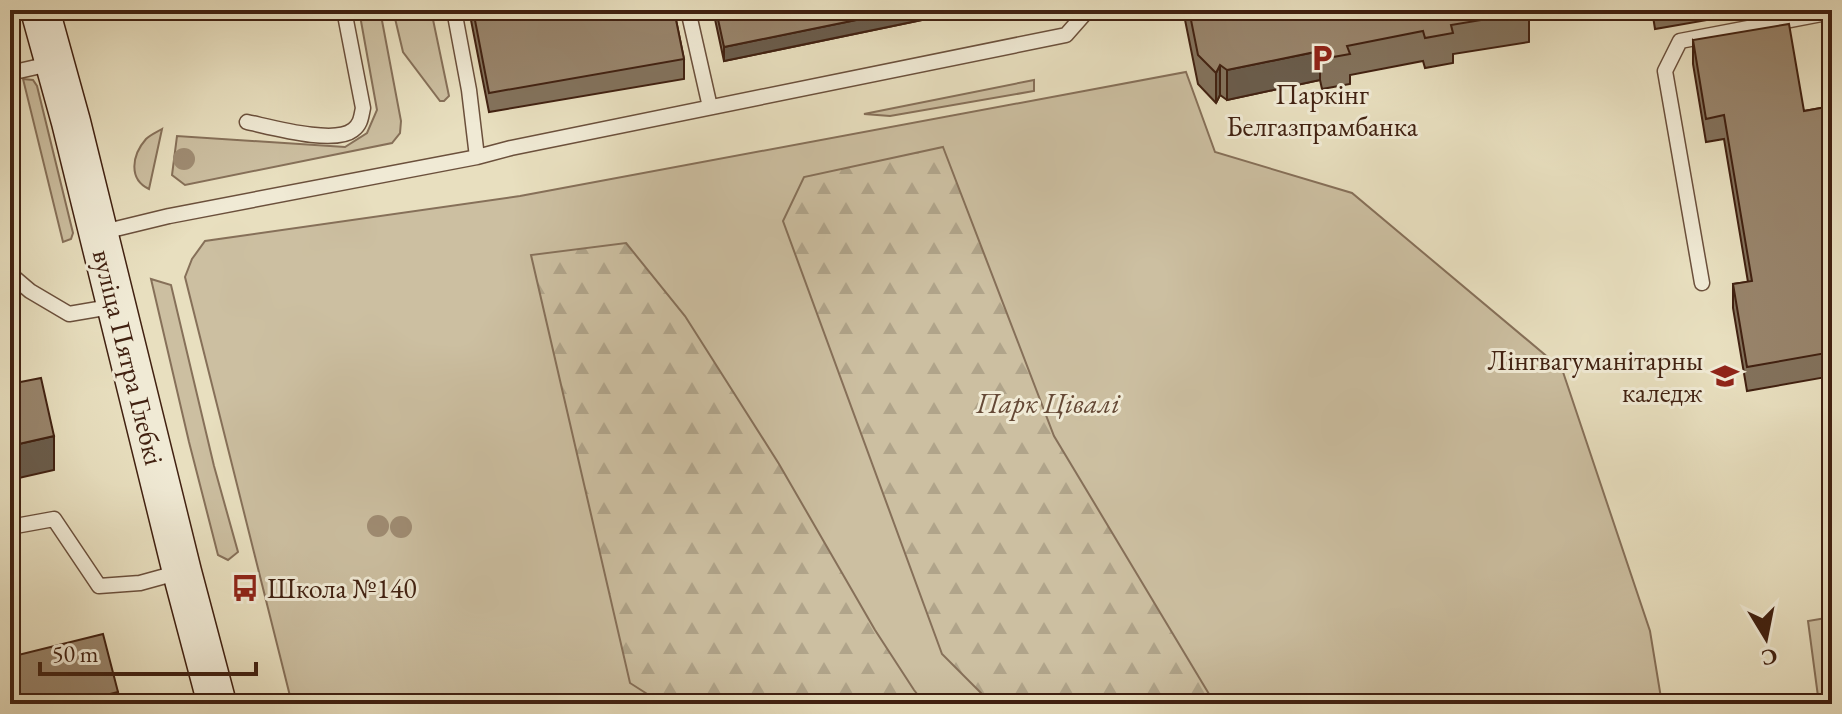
<svg xmlns="http://www.w3.org/2000/svg" width="1842" height="714" font-family="'EB Garamond',serif">
<defs>
<pattern id="forest-firs" width="22" height="20" patternUnits="userSpaceOnUse" patternTransform="scale(2)"><rect width="22" height="20" fill="#ccbfa1"/><path d="M5 1l3.5 6h-7zM16 11l3.5 6h-7z" fill="#b0a48a"/></pattern>
</defs>
<rect width="100%" height="100%" fill="#e8dfbf"/>
<filter id="stains"><feTurbulence type="fractalNoise" baseFrequency=".0025" numOctaves="4"/><feColorMatrix values="0 0 0 0 .2 0 0 0 0 .09 0 0 0 0 .02 0 0 0 .5 -.17"/></filter>
<radialGradient id="worn" r=".72"><stop offset=".6" stop-color="#630" stop-opacity="0"/><stop offset="1" stop-color="#630" stop-opacity=".3"/></radialGradient>
<path fill="#ccbfa1" stroke="#867059" stroke-width="2" d="M359,10H380L401,121L400,133L392,143L185,185L172,175L177,136L345,147L367,133L377,110Z
M393,10H431L449,96L444,101H440L403,52Z
M1186,72L1215,152L1352,193L1562,369L1650,631L1662,704H292L185,277L192,259L205,241L520,196Z
M23,79L33,80L37,86L73,233L71,239L63,242Z
M1034,80V91L890,116L864,114Z
M162,129L149,189C128,179 132,155 146,139C150,135 157,132 162,129Z
M151,279L171,285L214,466L238,552L228,560L218,555L189,442Z
M1832,617V704H1819L1808,621Z"/>
<path fill="url(#forest-firs)" stroke="#867059" stroke-width="2" d="M943,147L1054,436L1215,704H992L942,654L783,221L804,177Z
M626,243L685,316L779,464L875,630L914,690L925,704H663L630,683L531,255Z"/>
<g fill="none" stroke-linecap="round" stroke-linejoin="round">
<g stroke="#6b503c" stroke-width="17">
<path id="lane" d="M454,10L469,90L477,157
M688,10L710,107
M10,73L54,63
M247,122C271,127 334,145 353,130C361,124 361,117 363,108L344,10
M99,233L169,216L477,157L511,148L1066,35L1088,10
M10,274L30,291L69,314L116,306
M1702,283L1665,71L1680,41L1832,12
M10,527L54,519L99,586L140,583L180,572"/>
</g>
<g stroke="#412111" stroke-width="41">
<path id="secondary" d="M40,10L71,122L182,572L217,704"/>
</g>
<use href="#lane" stroke="#f0ead5" stroke-width="14"/>
<use href="#secondary" stroke="#f0ead5" stroke-width="38"/>
</g>
<g fill="#9f8c73">
<circle cx="184" cy="159" r="11"/>
<circle cx="378" cy="526" r="11"/>
<circle cx="401" cy="527" r="11"/>
</g>
<path fill="#83725c" stroke="#412111" stroke-width="2" d="M469,10H674L684,59V79L489,112Z
M713,10H970L724,61Z
M1183,10H1529V42L1453,54V63L1425,68L1423,61L1350,75V84L1322,89L1320,80L1227,100L1220,95L1216,103L1198,84Z
M1652,10H1713V19L1655,29Z
M1693,40L1804,111L1832,106V376L1747,391L1733,308V284L1748,282L1724,139L1706,142L1693,64Z"/>
<path fill="#6a5c4b" stroke="#412111" stroke-width="2" d="M905,10H970L724,61V47Z
M1320,51V80L1227,100V70Z
M1220,65V95L1216,103V73Z
M54,436V470L10,480V446Z
M118,692V704H70Z"/>
<path fill="#98846b" stroke="#412111" stroke-width="2" d="M473,10H674L684,59L489,93Z
M716,10H905L724,47Z
M1189,10H1529V12L1451,25L1453,33L1425,38L1423,31L1347,46L1350,54L1322,59L1320,51L1227,70L1220,65L1216,73L1198,55Z
M1654,10H1688L1655,16Z
M1789,24L1804,111L1832,106V258L1828,259L1832,284V352L1747,367L1733,284L1752,281L1724,115L1706,119L1693,40Z
M41,378L54,436L10,446V384Z
M103,634L118,692L70,704H10V657Z"/>
<defs>
<g id="parking-bare" transform="scale(2.16)"><path d="M-3.5-5.5H1a3.5 3.5 0 0 1 0 7H-1V5.5H-3.5ZM-1-3.4V-.6H.8a1.4 1.4 0 0 0 0-2.8Z" fill="#8f2418" stroke="#f0ead5" stroke-width="2.5" paint-order="stroke"/></g>
<g id="university-bare" transform="scale(2.16)"><path d="M0-5L7-2L0 1L-7-2ZM-4 1L0 2.5L4 1V4Q0 6-4 4Z" fill="#8f2418" stroke="#f0ead5" stroke-width="2.5" paint-order="stroke"/></g>
<g id="bus-bare" transform="scale(2.16)"><path d="M-5-6H5V4H4V6H2V4H-2V6H-4V4H-5ZM-3.5-4V0h7V-4ZM-3.5 1.2v1.5H-2V1.2ZM2 1.2v1.5H3.5V1.2Z" fill="#8f2418" stroke="#f0ead5" stroke-width="2.5" paint-order="stroke"/></g>
</defs>
<g fill-rule="evenodd">
<use href="#parking-bare" x="1322" y="58"/>
<use href="#university-bare" x="1725" y="376"/>
<use href="#bus-bare" x="245" y="588"/>
</g>
<g text-anchor="middle" stroke-width="6" stroke-linejoin="round" paint-order="stroke">
<g font-size="28" fill="#412111" stroke="#f0ead5">
<text x="1322" y="104">Паркінг<tspan x="1322" dy="32">Белгазпрамбанка</tspan></text>
<text x="1703" y="370" text-anchor="end">Лінгвагуманітарны<tspan x="1703" dy="32">каледж</tspan></text>
<text x="267" y="598" text-anchor="start">Школа №140</text>
</g>
<g font-size="28" fill="#412111" stroke="#f0ead5">
<text transform="translate(129 357) rotate(76)" y="10">вуліца Пятра Глебкі</text>
</g>
<g font-size="28" font-style="italic" fill="#644835" stroke="#f0ead5">
<text x="1048" y="413">Парк Цівалі</text>
</g>
</g>
<rect width="1842" height="714" fill="none" stroke="#e8dfbf" stroke-width="40"/>
<rect x="12" y="12" width="1818" height="690" fill="none" stroke="#412111" stroke-width="4"/>
<rect x="20" y="20" width="1802" height="674" fill="none" stroke="#412111" stroke-width="2"/>
<g transform="translate(1766 638) rotate(170)" stroke="#f0ead5" stroke-width="6" paint-order="stroke">
<path d="M0-6L14 30L0 20L-14 30Z" fill="#412111"/>
<text y="-12" font-size="22" font-weight="bold" text-anchor="middle" fill="#412111">С</text>
</g>
<path d="M40 662v12h216v-12" fill="none" stroke="#412111" stroke-width="4"/>
<text x="52" y="662" font-size="24" fill="#412111" stroke="#f0ead5" stroke-width="6" paint-order="stroke">50 m</text>
<rect width="100%" height="100%" filter="url(#stains)"/>
<rect width="100%" height="100%" fill="url(#worn)"/>
</svg>
